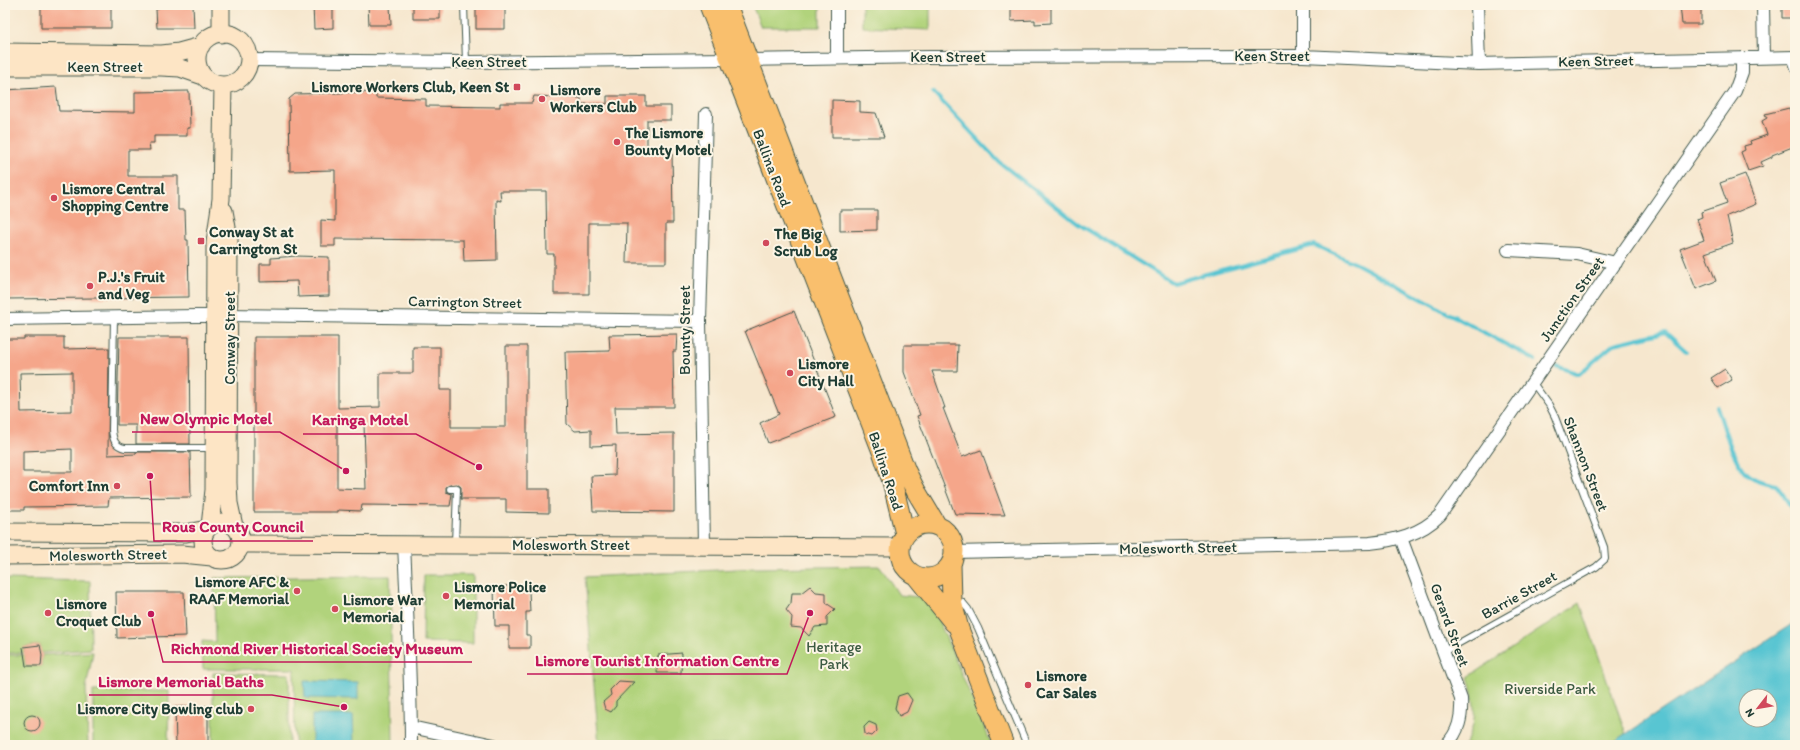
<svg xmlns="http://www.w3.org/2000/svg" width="1800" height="750" font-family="Itim,sans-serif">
<rect width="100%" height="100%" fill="#fcf5e5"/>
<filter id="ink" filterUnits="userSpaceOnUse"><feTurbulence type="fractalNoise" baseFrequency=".025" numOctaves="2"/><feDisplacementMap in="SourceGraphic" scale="8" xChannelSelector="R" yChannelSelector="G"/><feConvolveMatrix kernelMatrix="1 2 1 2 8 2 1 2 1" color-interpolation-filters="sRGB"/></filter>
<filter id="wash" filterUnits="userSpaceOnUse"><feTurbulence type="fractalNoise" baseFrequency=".012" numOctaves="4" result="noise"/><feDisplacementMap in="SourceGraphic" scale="16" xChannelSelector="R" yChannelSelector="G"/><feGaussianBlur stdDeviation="0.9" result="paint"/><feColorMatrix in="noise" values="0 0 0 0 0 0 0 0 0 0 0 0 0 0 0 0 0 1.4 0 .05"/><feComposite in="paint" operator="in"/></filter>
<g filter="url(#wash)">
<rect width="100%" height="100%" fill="#f6e7ce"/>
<path fill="#b1d37b" stroke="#688858" d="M752,5H820V27H761Z
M862,5H930V30L862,27Z
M880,566L899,595L929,598L992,745H599L585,577L756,568Z
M424,575H473V643L423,642Z
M390,576L393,745H295L294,669H203L202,641L215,642L214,578Z
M5,579L90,581L91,649L41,653L40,645L24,647L23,653H5Z
M1580,603L1626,734L1609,745H1464C1479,723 1475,702 1468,677Z
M93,652L86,688L88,745H13L5,742V655H25V666H41L42,655Z
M213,673L289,674V745H213Z
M93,691H169L168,745H93Z"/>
<path fill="#59c5d2" stroke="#3c8183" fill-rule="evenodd" d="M1795,622V745H1609L1626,734ZM1746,696H1770V720H1746Z
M304,681L358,682V699L305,698Z
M312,715H353L354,745H312Z"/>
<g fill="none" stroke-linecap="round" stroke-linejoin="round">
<path stroke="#59c5d2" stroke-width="4" d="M933,92L999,162L1077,223L1173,283L1314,245L1357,264L1535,360
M1556,366L1579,374L1614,344L1665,332L1686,351
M1717,407C1724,426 1731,457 1745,472C1752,480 1766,483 1776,485C1784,495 1792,506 1795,519"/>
</g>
<g id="blocks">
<path fill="#f5a68a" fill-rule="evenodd" d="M41,5H111V28H41Z
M193,5L194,28H157L156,9H159L160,6Z
M313,5H333V28L314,29Z
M368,5H390L391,25H369Z
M413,5H440V19H413Z
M476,5H505V29H476Z
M1011,5H1051V23L1035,24V20L1011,21Z
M1680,5H1701V24H1682Z
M1782,5H1795V18H1782Z
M56,87L59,111L135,112V92L189,91L190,128H187V136H154V143H149L150,150H128V176H178V210H185L186,240H188L189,297L5,299V90Z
M376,92V98L426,99V106L500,107V103H532L534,96L581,98V104H607V96H646V106H671V120H647V149H672L673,223H666V263H626L627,223H589V294H554V254H547L546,191H500L501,201L496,200L497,260L464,261L463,240L335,239V246H321V220L335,221V170L290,171L289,99L295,94Z
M832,100L860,101V112L876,113L884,137H832Z
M1789,108L1795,123V146L1772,155V157L1761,162L1763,166L1748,171L1741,152L1745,150L1744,146L1751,144L1750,141L1767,135L1762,121L1767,118L1765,114Z
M1745,174L1756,204L1727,216L1733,243L1705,253L1716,281L1696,289L1680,249L1704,240L1697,219L1702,217L1701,212L1727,203L1720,183Z
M840,210H877V230L840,231Z
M296,256L329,257V296L298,297L297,281L260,282V264H271V258Z
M794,311L836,417L768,443L760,423L779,414L745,331Z
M677,334L676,351H673L674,407H615L616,434L674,433V512L593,511L591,476L615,475L616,445L591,446V430L575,431L567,424L565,352L610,351L609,335Z
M24,337H64V349L109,348L108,455L136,454V452H190L191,497L109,498L108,506L24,507V510H5V339H24ZM72,372V411L21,412L20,373ZM72,449V472H23V451Z
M119,337H189L190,444H136V425H117Z
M254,337H338V408L380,407V373H413V347H440V390H451V427H506V346H527V489H549V513L506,512V499H461V487L457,484L450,485L446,487V492L452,494L450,506L362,505L361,511L338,510V512H254ZM337,424H364L366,489L337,488Z
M904,345H958L957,371H932L945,408H943L962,457L981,450L1005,515L955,514L917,416L920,415L904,372Z
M1725,369L1732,380L1718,388L1711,378Z
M494,586H514L515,588H521V591H529L530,612H526V635H530V648H509V626H495Z
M810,586L816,592L826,593V603L835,609L827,617V626L815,627L809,636L801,628L791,627L792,617L786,610L791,603L792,593H801Z
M116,592H184L186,636L117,638Z
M40,645L42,655L41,666H26L23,647Z
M682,653L681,673H657L658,655Z
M619,681L634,682L616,701V706L611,712L605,709L603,702L611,695L610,690Z
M907,693L912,700L907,712L899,716L895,708L898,696Z
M208,706V745H176L175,707Z
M24 723a8 8 0 1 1 16 0a8 8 0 1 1-16 0Z
M869,722L876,725L877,731L872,736L865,734L864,727Z"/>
</g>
</g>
<g filter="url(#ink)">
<use href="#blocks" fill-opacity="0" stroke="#3f564b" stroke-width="1"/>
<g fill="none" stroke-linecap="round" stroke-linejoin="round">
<g stroke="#3f564b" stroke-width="8">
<path id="lane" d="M464,5L466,62
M1790,57L1795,71
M114,317L112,430C113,440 115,446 125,448H212
M450,489H457L455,543
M955,601L963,603L968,609L978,628L1027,745
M1443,652L1596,567L1605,559L1604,547L1555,417L1549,405L1533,383"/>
</g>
<g stroke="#3f564b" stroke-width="14">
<path id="street" d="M1477,5L1479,64
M1763,5L1764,57
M1303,56V5
M837,58V5
M248,60L466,62L730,59
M748,60L930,57L1303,56L1479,64L1795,57
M1508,250L1577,254L1616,263
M229,315L700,321
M5,319L196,316H215L221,312
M1401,538L1461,699C1462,717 1459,732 1446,745
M404,544C407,611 411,678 411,745
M704,545L700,321L706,114
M954,552L1370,543C1396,540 1420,535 1440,515L1735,91L1742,72V58
M411,727L494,745"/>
</g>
<g stroke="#3f564b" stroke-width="19">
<path id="secondary" d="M221,5V34
M197 59a26 26 0 1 1 52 0a26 26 0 1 1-52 0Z
M5,52L162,54L179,52L201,46
M5,67H161L180,68L203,76
M224,211L229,239L228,483L229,503L234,526
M203 541a19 19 0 1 1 38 0a19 19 0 1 1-38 0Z
M210,526L214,490L215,243L221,199L223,85
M5,532L186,533L207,529
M241,544L900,547
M5,556L182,554L212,557"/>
</g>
<g stroke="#3f564b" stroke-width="21">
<path id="primary" d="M709,5L883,454L892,481L905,534
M727,5L906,471L916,491L937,526
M900 551a27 27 0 1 1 54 0a27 27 0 1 1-54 0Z
M951,564L952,602L959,629L1004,745
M917,577L954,623"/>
</g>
<use href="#lane" stroke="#fff" stroke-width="6"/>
<use href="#street" stroke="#fff" stroke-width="12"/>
<use href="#secondary" stroke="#fde5c5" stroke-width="17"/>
<use href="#primary" stroke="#f9bf6d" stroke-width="19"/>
</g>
</g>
<g fill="#d1495b" stroke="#fcf5e5" stroke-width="1.5">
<rect x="513" y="83" width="8" height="8" rx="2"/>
<circle cx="542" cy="99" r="4"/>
<circle cx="617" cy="142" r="4"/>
<circle cx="54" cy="198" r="4"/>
<rect x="197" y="237" width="8" height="8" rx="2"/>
<circle cx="766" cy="243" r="4"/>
<circle cx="90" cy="286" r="4"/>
<circle cx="790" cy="373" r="4"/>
<circle cx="117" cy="486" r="4"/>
<circle cx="297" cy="591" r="4"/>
<circle cx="446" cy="596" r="4"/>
<circle cx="335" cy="609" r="4"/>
<circle cx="48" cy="613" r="4"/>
<circle cx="1028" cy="685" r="4"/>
<circle cx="251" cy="709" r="4"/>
</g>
<g text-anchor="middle" stroke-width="4" stroke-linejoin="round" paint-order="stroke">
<g font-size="15" fill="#1f3d34" stroke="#fcf5e5">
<text x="1272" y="61">Keen Street</text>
<text x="948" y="62">Keen Street</text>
<text transform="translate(1596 61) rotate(-1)" y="5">Keen Street</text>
<text x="489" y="67">Keen Street</text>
<text x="105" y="72">Keen Street</text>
<text transform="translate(772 168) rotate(69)" y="5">Ballina Road</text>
<text transform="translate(1572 299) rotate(-55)" y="5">Junction Street</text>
<text transform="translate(465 302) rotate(1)" y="5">Carrington Street</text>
<text transform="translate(685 330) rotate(-90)" y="5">Bounty Street</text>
<text transform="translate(230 338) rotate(-90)" y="5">Conway Street</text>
<text transform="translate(1586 464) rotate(69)" y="5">Shannon Street</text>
<text transform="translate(886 471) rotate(72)" y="5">Ballina Road</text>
<text x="571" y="550">Molesworth Street</text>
<text transform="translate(1178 548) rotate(-1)" y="5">Molesworth Street</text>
<text transform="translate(108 555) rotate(-1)" y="5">Molesworth Street</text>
<text transform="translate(1519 595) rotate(-29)" y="5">Barrie Street</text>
<text transform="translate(1450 625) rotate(70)" y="5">Gerard Street</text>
</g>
<g font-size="15" font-weight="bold" fill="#1f3d34" stroke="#fcf5e5" text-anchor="start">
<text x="509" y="92" text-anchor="end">Lismore Workers Club, Keen St</text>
<text x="550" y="95">Lismore<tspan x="550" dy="17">Workers Club</tspan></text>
<text x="625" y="138">The Lismore<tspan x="625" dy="17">Bounty Motel</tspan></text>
<text x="62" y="194">Lismore Central<tspan x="62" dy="17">Shopping Centre</tspan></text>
<text x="209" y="237">Conway St at<tspan x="209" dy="17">Carrington St</tspan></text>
<text x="774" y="239">The Big<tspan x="774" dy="17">Scrub Log</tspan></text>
<text x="98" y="282">P.J.'s Fruit<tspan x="98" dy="17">and Veg</tspan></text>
<text x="798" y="369">Lismore<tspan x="798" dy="17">City Hall</tspan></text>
<text x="109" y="491" text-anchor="end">Comfort Inn</text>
<text x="289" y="587" text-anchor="end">Lismore AFC &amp;<tspan x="289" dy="17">RAAF Memorial</tspan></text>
<text x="454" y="592">Lismore Police<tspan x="454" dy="17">Memorial</tspan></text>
<text x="343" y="605">Lismore War<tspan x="343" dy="17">Memorial</tspan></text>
<text x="56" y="609">Lismore<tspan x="56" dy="17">Croquet Club</tspan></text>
<text x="1036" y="681">Lismore<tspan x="1036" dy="17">Car Sales</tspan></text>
<text x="243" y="714" text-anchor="end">Lismore City Bowling club</text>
</g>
<g font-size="15" fill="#3c5b42" stroke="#fcf5e5">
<text x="834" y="652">Heritage<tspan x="834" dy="17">Park</tspan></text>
<text x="1550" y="694">Riverside Park</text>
</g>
</g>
<path fill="none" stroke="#c2185b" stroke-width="1.5" d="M346 471L280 432H132M479 467L416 434H303M150 476L154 541H313M151 614L163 662H472M810 613L787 674H527M344 707L272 695H89"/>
<g fill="#c2185b" stroke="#fcf5e5" stroke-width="1.5">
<circle cx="346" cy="471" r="4"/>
<circle cx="479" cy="467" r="4"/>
<circle cx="150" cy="476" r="4"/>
<circle cx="151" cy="614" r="4"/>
<circle cx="810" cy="613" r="4"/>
<circle cx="344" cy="707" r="4"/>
</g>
<g font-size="16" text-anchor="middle" font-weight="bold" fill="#c2185b" stroke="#fcf5e5" stroke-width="4" stroke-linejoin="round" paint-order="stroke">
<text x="206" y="424">New Olympic Motel</text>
<text x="360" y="425">Karinga Motel</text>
<text x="233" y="532">Rous County Council</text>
<text x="317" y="654">Richmond River Historical Society Museum</text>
<text x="657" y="666">Lismore Tourist Information Centre</text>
<text x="181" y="687">Lismore Memorial Baths</text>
</g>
<rect width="1800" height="750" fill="none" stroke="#fcf5e5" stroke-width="20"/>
<g transform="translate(1758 708) rotate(239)"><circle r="19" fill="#fcf5e5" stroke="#a4ab9e"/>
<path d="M0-3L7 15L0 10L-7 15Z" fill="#d1495b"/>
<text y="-6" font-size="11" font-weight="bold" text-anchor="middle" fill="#1f3d34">N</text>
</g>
</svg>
